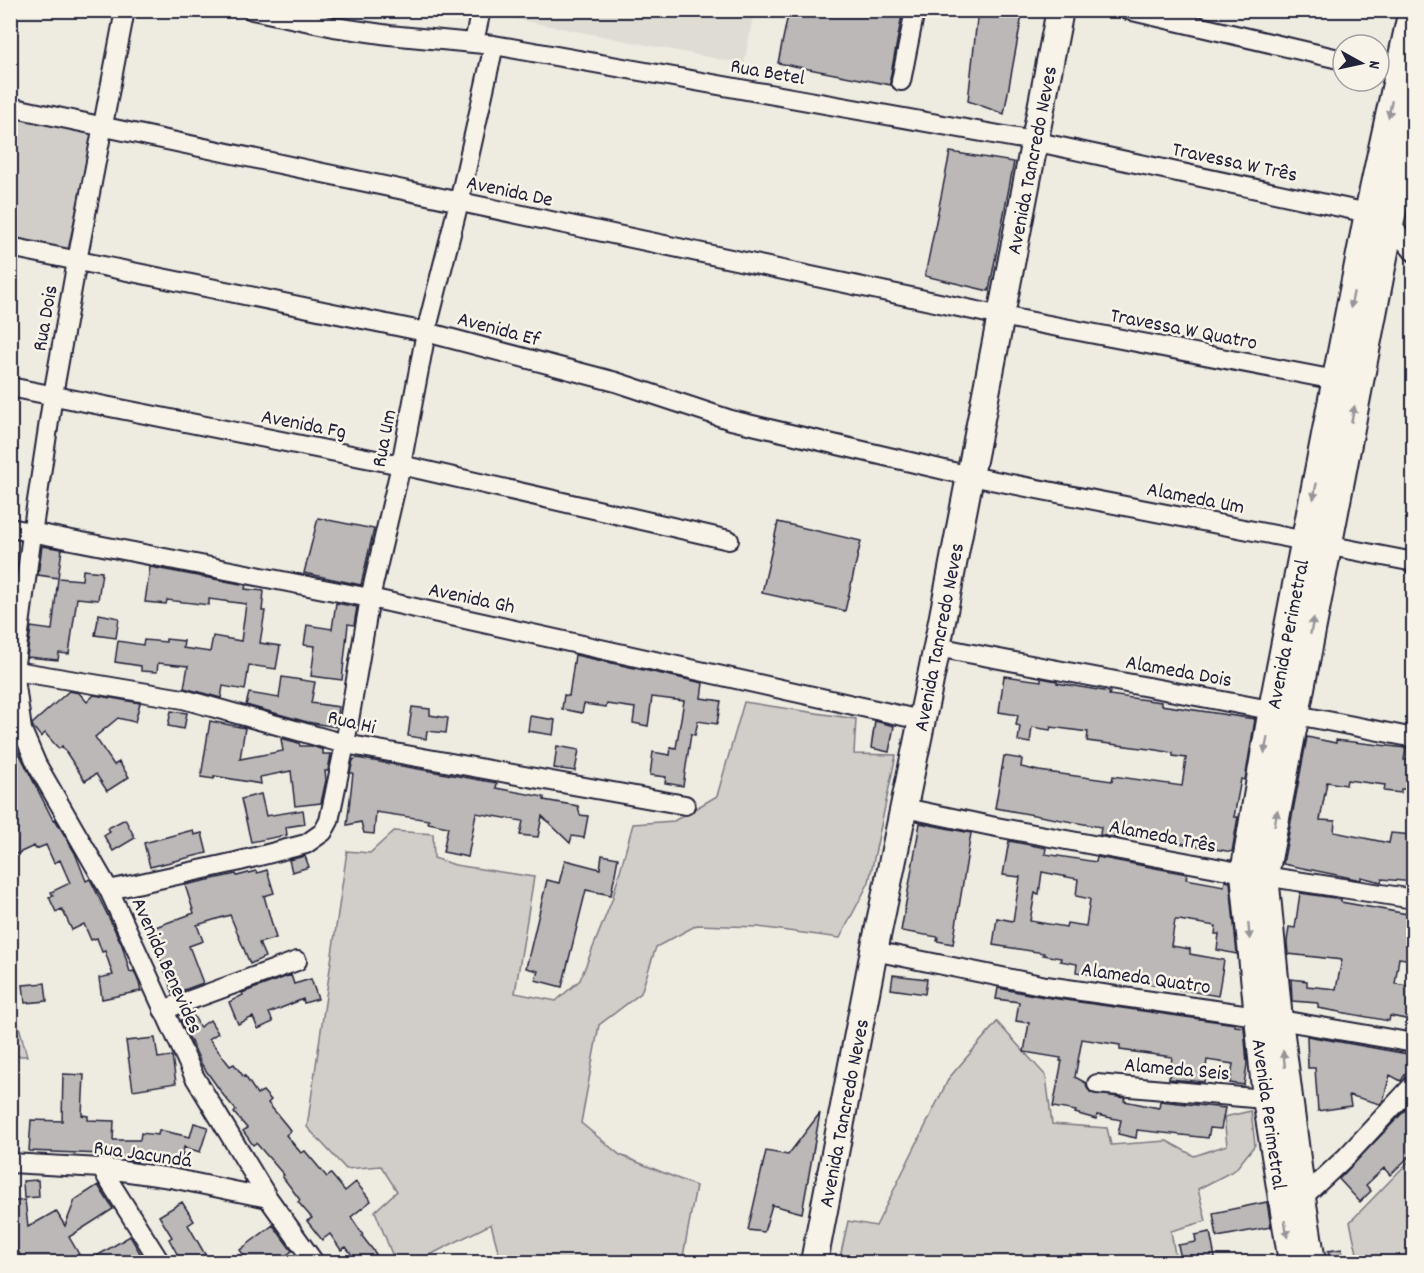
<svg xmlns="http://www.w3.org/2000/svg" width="1424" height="1273" font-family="Dekko,sans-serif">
<rect width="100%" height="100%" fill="#eeebe1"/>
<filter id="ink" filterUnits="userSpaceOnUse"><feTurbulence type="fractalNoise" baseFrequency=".0167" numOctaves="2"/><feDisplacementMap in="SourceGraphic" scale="12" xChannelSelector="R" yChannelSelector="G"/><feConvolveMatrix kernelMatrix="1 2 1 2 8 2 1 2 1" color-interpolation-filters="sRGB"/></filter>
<g filter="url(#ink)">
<path fill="#dfdcd4" d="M496,11V10L754,11L744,64L495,15Z"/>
<path fill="#d1cdc9" stroke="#7a7882" stroke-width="1.5" d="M11,115L93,132L68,249L11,237Z
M744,702L856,719L854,754L896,755L869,882L840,938L758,927L697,925L656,947L641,993L599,1025L581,1123L620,1155L696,1186L682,1262H501L491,1224L416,1262H395L375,1211L397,1191L381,1166L346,1169L307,1127L347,851L370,853L394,831L433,834L434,858L455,865L534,877L515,993L556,1001L580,980L612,900L633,824L674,821L717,796Z
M11,997L27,1056H11Z
M997,1022L1046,1076L1052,1124L1107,1128L1111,1145L1167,1141L1194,1156L1227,1145L1224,1117L1251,1111L1255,1145L1235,1170L1198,1189L1206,1221L1171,1231L1176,1261L1072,1262L1069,1254L1052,1262H839L848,1221L876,1226L949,1078Z
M1413,1157V1262H1359L1350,1222Z"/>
<path fill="#bbb8b7" stroke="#22223b" stroke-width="1.5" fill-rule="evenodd" d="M789,10H903L890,79L891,85L778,63Z
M978,10H1023L1004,114L968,101Z
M950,152L1014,162L989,291L925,276Z
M318,518L374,529L361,585L304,573Z
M778,522L861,541L845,611L762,593Z
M42,546L62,549L58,578L82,580L83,570L102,572L98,600L77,598L69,654L59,653L58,660L27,657L31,627L52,630L58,578L38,575Z
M150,567L246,585L245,589L264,591L262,611H265L260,643L280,646L276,669L249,665L245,690L223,686L221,698L184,688L188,666L158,663L157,672L141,671V666L115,662L118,641L143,645L144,640L166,642V639L184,641L183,648L210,652L213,636L241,641L246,604L209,599V605L167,600L166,604L145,602Z
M336,603L357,607L354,625L348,624L342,680L311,676L315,646L304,645L307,625L332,629Z
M99,614L119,618L116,638L95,635Z
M575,655L703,683L701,698L721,701L717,724L698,721L695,735L691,734L683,786L665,783L666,777L650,775L653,752L670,755L671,747L676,748L684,701L652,697L648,726L633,723L635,708L607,704L606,707L584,704L582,713L562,709L564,695L569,696Z
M1004,676L1041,681V678L1057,681V683L1110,692L1109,695L1161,702V705L1255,719L1245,780L1241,779L1234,817H1238L1232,852L1144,837V834L1119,830L1118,838L1100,835L1101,827L995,808L1004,756L1022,759L1021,767L1039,771L1112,781L1113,776L1182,786L1186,758L1173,756V753L1157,750L1087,741L1088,732L1051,727L1050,730L1032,727L1030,743L1018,741L1020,726L1016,725L1018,715L999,712Z
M282,677L315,682L311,703L339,707L336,727L307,722L246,705L249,693L279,698Z
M69,691L79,693L87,702L94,695L140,703L135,722L118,718L95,737L114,765L119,762L129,777L107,791L96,774L85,781L62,746L59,749L45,733L41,737L33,727L32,724Z
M412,707L430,709V715L448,718L446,733L427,731L426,739L408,736Z
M171,711L187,713L184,729L168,726Z
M530,716L555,720L553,735L528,731Z
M210,721L245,728L240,759L283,751L281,739H284L299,743L300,746H312L323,750V754H331L328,771H325L326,780L321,803L295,806L291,771L260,777L261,784L214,776V779L201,777Z
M875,721L894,726L889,752L871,748Z
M10,735L53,820L55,819L75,853L86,881L90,879L93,885L122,945L130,972L134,971L139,983L141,991L102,999L99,978L113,975L105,951L102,952L97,938L91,940L84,924L72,930L62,909L56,912L49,897L53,896L51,892L70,883L60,860L54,863L46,845L36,849L34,846L10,857Z
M1307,737L1336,743V740L1406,748L1404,760H1413V789H1401V793L1384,791L1385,785L1347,780L1346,785L1327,782L1320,820L1335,821L1334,832L1389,843L1391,833L1413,835V882L1382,879L1381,882L1361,877V880L1283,864Z
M557,746L579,750L575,771L554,768Z
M357,758L497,783L496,788L544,797V800L578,806L580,815L588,816L584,838L572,836L570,843L542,816L538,837L520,835L523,821L476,813L468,857L443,852L448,827L428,823L429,820L376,812L374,834L364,833L361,822L347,825L353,773H350L353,760Z
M261,794L266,816L303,810L305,824L286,827L287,835L251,842L241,799Z
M125,819L135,838L113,851L104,836L110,832L108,828Z
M920,823L971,833L953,944L937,941L938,937L901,931Z
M193,830L194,835L202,833L207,853L150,867L144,843Z
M1009,841L1046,848L1045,854L1096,862L1097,857L1187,874L1186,879L1224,886L1225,881L1230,882L1237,954L1217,950L1219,934H1215L1216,926L1179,920H1175L1171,946L1190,949V954L1224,960L1218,996L1076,972L1077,964L1060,961L1061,958L1043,955L1044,953L993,945L997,918L1013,921L1018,890L1020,877L1003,875ZM1042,872L1078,879L1076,896L1090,899L1086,926L1067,923L1066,927L1030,921L1035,893L1039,894Z
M602,855L618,858L611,895L586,890L562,987L535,980L538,971L526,968L547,880L559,883L565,860L600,869Z
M305,856L309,867L292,872L289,860Z
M267,870L274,893L264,896L276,938L259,943L265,957L250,964L230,915L197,925L203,941L189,946L203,983L173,994L150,929L194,913L185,885L236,874L237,876L256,871L257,873Z
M1300,893L1341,899V902L1413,915V960L1399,958L1395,984L1413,987V1006L1411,1020L1390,1016L1389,1021L1318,1008V1003L1292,1001L1291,979L1307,981V986L1336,989L1342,960L1288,954L1287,942L1289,927L1295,928Z
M291,975L294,984L311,979L318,999L304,1003L303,999L269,1013L273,1022L258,1029L253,1017L238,1024L229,1002L243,995L242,993Z
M893,975L927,979L925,994L891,989Z
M45,983L47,1001L25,1003L23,985Z
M998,988L1044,997L1235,1024V1026L1244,1027L1247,1064L1244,1085L1230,1083L1233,1064L1207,1060L1204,1082L1169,1079L1172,1057L1120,1050V1045L1082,1039L1075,1077L1086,1083L1087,1088L1091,1093L1125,1098L1124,1101L1159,1108L1160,1101L1225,1108L1221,1129L1210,1128L1208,1138L1137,1130L1136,1138L1118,1134L1121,1120L1097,1115L1096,1119L1075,1113L1076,1111L1053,1107L1062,1061H1060L1061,1058L1024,1052L1029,1023L1016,1021L1019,1002L996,999Z
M192,1013L200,1027L210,1020L218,1033L209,1039L230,1066L234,1064L244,1077L245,1076L257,1094L263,1091L271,1100L268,1103L291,1131L286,1135L301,1153L305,1151L327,1177L331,1174L345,1191L356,1182L371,1201L351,1217L363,1235L362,1236L376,1254L365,1263H358L346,1247L341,1250L330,1234L322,1240L307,1221L312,1218L298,1202L300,1200L282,1176L284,1175L256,1143L253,1145L243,1131L247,1128L234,1113L236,1110L224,1096L202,1065L188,1035L189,1034L181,1020Z
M1307,1036L1413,1055V1062L1401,1081L1390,1075L1383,1101L1380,1104L1349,1095L1351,1106L1318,1111L1315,1068H1308Z
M155,1038L158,1058L172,1056L176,1083L133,1090L126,1041Z
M63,1074L84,1075L82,1115L88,1116V1120L114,1121L113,1140H140L141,1133L158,1135L159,1130L190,1137L194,1123L208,1127L200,1152L184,1147L180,1167L164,1164V1161L137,1159V1162L126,1160V1157H102V1154L29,1151L31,1120L62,1121Z
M1413,1102V1153L1390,1175L1384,1168L1366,1185L1371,1191L1360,1202L1339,1179Z
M820,1113L802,1213L772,1205L764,1232L748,1230L766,1151L788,1155Z
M38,1180L39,1197L24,1198L23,1181Z
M98,1185L113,1209L69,1237L84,1263H25L10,1238V1202L25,1200L28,1227L56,1211L65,1226L75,1200Z
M182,1202L194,1221L188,1225L210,1263H182L169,1239L172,1237L159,1216Z
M1267,1202L1271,1227L1217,1237L1213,1213Z
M273,1225L292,1251L276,1263H249L240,1250Z
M1210,1232L1216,1263H1182L1178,1245L1196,1242L1195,1235Z
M130,1236L146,1263H85Z
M1342,1249L1344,1263H1330L1328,1251Z"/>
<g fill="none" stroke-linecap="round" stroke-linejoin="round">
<g stroke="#22223b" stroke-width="22">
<path id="street" d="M125,10L77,261L53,395L32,534L14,671L22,730L37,765L109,890L194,1076L268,1198L314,1262
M252,10L334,27L389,35L494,45L1033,141L1368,213L1390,224L1414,252
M1128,10L1343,60
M474,42L481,10
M1379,68L1414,75
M901,81L915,10
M10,107L1001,316L1346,382
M10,247L426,332L616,382L731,420L970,476L1414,562
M10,387L401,465L729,540
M10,528L370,598L921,720
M937,647C1096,678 1255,706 1414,738
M10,670L183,699L345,744L685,805
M905,808L991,826L1244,873L1414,899
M109,890L236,862L306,844L323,832L329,821L345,744L370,598L401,465L426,332L459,202L494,45
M874,951L1046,986L1257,1016L1414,1043
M163,1010L297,961
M1097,1084L1275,1100
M10,1163L101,1168L171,1178L268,1198
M101,1168L160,1262
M1302,1198L1347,1156L1414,1084"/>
</g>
<g stroke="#22223b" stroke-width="30">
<path id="secondary" d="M814,1262L874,951L937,647L1060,10
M1292,1262L1266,1099L1244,873L1272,709L1368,213L1412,10
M1312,1262L1302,1198L1279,1020L1265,875L1414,101"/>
</g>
<use href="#street" stroke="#f7f3e8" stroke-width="18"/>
<use href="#secondary" stroke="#f7f3e8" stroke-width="26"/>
</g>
<defs><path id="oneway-solid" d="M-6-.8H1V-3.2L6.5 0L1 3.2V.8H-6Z" transform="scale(1.5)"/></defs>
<g fill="#97959a">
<use href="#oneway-solid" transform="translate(1390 109) rotate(102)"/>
<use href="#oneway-solid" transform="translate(1352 300) rotate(101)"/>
<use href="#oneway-solid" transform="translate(1353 414) rotate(-79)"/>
<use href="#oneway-solid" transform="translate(1315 491) rotate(101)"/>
<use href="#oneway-solid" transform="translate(1312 626) rotate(-79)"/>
<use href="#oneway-solid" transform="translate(1266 745) rotate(100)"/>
<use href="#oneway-solid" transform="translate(1276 818) rotate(-79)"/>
<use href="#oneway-solid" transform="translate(1249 931) rotate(85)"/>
<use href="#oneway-solid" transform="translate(1284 1059) rotate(-97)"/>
<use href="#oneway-solid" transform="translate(1286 1229) rotate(81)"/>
</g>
</g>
<g text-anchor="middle" stroke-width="5" stroke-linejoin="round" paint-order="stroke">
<g font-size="21" fill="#22223b" stroke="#f7f3e8">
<text transform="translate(768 71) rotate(10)" y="7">Rua Betel</text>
<text transform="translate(1031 160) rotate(-79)" y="7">Avenida Tancredo Neves</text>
<text transform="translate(1235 161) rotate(12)" y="7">Travessa W Três</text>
<text transform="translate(510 190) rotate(12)" y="7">Avenida De</text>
<text transform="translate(44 318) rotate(-80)" y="7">Rua Dois</text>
<text transform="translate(499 328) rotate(15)" y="7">Avenida Ef</text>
<text transform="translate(1184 328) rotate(11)" y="7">Travessa W Quatro</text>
<text transform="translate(304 423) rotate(11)" y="7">Avenida Fg</text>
<text transform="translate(383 438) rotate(-79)" y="7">Rua Um</text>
<text transform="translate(1196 497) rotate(11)" y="7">Alameda Um</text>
<text transform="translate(472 597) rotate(12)" y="7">Avenida Gh</text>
<text transform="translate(1287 634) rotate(-79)" y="7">Avenida Perimetral</text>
<text transform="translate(938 637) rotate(-79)" y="7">Avenida Tancredo Neves</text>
<text transform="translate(1179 670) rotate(10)" y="7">Alameda Dois</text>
<text transform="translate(352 721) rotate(13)" y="7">Rua Hi</text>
<text transform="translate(1163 835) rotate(11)" y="7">Alameda Três</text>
<text transform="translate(168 965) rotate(66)" y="7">Avenida Benevides</text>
<text transform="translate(1146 977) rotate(8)" y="7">Alameda Quatro</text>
<text transform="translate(1177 1068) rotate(5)" y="7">Alameda Seis</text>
<text transform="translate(843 1113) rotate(-79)" y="7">Avenida Tancredo Neves</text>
<text transform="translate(1270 1114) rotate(82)" y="7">Avenida Perimetral</text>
<text transform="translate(143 1153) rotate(8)" y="7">Rua Jacundá</text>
</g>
</g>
<rect width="1424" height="1273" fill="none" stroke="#f7f3e8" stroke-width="36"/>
<rect x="18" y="18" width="1388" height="1237" fill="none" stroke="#22223b" stroke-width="2" filter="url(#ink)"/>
<g transform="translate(1361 63) rotate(98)"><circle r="28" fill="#f7f3e8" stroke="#a29fa3" stroke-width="1.5"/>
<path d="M0-4.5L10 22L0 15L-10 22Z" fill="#22223b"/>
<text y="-9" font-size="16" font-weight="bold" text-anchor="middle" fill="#22223b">N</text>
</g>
</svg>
